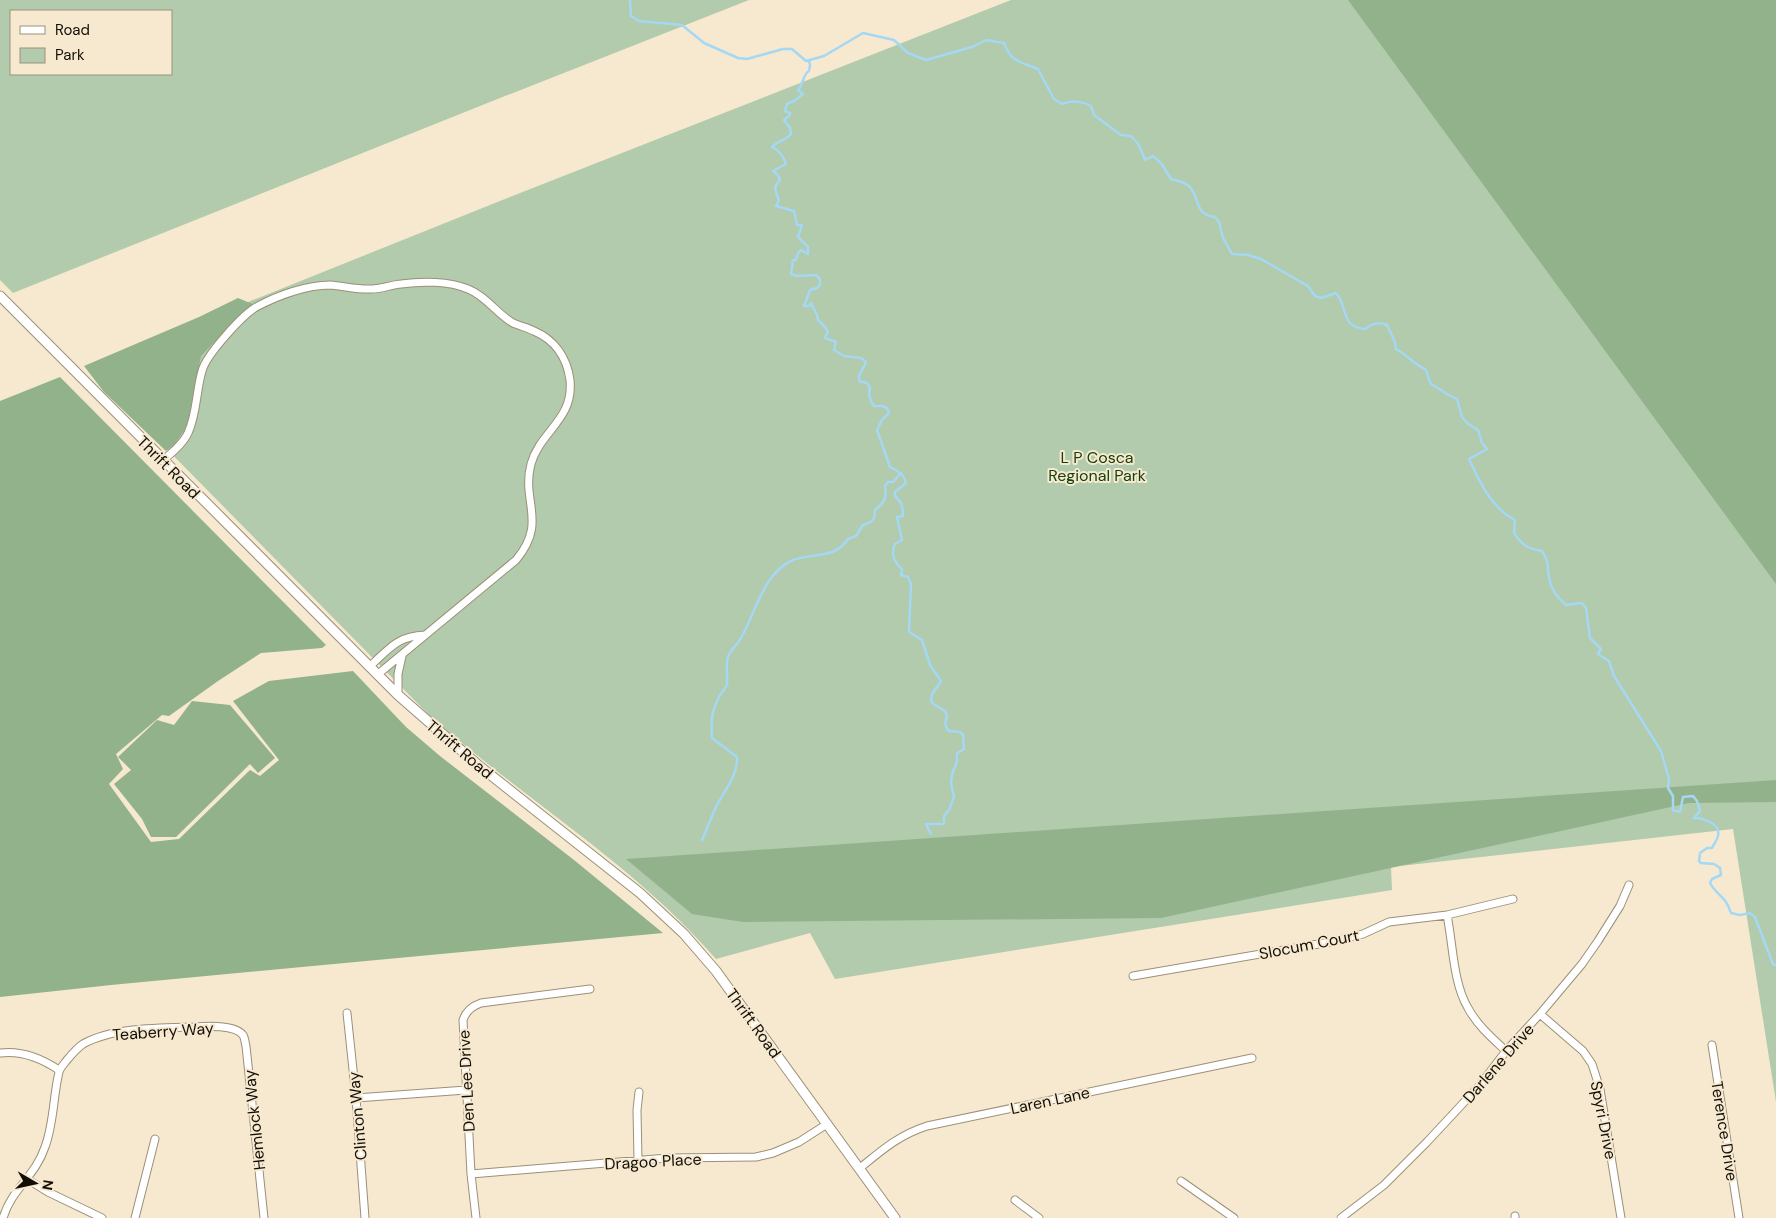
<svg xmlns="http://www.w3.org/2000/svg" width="1776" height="1218" font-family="'DM Sans',sans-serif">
<rect width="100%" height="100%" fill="#f6e9cf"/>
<path fill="#b1cbac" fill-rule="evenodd" d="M0,0H749L490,102L13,293L0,280ZM11,11H171V74H11Z
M1011,0H1357L1776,543V1102L1733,829L1391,867L1392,890L835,979L810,933L716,959C633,863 522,798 428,714L86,367L500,201Z"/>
<path fill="#91b28a" d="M1348,0H1776V584Z
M238,298L255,305L235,320L201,356L187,426L175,444L166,451L104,392L84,366L199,317Z
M60,377L326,645L322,648L261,653L218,681L169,716L162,715L116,754L123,769L109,784L151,842L179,839L250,770L260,776L279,760L233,701L269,681L353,671L406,727L440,756L574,860L663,933L111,985L0,997V401Z
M192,701L230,705L275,758L258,773L250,764L176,837H151L142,819L114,784L131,770L118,757L157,720L174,725Z
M1776,780V802L1689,803L1161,918L743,922L692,914L626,859Z"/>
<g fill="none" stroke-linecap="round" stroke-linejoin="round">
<path stroke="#a4d8f4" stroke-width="2.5" d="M630,0L631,16L639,21L682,25L704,43L738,58L747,59L783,49H792L806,61L824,56L863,33L894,40L908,53L926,60L972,47L986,40L1004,43C1012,63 1019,61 1038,69L1054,99L1062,104C1073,100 1081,101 1091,106L1094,115L1121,135L1131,136L1139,145L1145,160L1153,156L1161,163L1171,179C1178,181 1185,182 1190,187C1200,199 1194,214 1215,217L1219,222L1223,238L1232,254L1248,255L1261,259L1308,286L1315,296L1321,298L1336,293C1349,307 1339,327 1366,329C1371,323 1380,322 1387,325L1395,342L1396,349C1407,355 1414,364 1426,370L1430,383L1447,394L1457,399L1462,417L1467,423L1478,430L1482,443L1487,449L1469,459C1480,482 1491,508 1515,520L1514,533C1523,546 1527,548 1542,551C1551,564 1546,569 1550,582C1552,591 1559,599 1566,605L1582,603L1586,608L1590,638L1601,649L1598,654L1609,661L1614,676L1661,751L1669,779L1668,788L1673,796V810L1680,812L1683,797L1693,796L1697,801L1700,811L1694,818C1704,818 1721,824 1718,836C1717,840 1714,844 1712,848H1707L1700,853L1699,861L1701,863L1714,864L1720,868L1721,875L1712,879L1710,883C1717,896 1726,896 1731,913L1740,915L1750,913L1755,917L1773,964L1776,965
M809,61L810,65L809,71C803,74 803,85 798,90L803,94L794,101L787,104L785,111L790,113L789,116L784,120L790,128L791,134C786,140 778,141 772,147C780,151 783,156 786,164L773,171L778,175L780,180C773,187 775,191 779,200L776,206L794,211L797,225H802L798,237L808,247V254L801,250L798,253L796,260H793L791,274L797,276L816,275L820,279V284L817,288L810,290L804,306H809L811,303L817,315L818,320L825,327L828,332L825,338L836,342L834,350L844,356L861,358L866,362L859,376V381L867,383L870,388C868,396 870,400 874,406H882L887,408L889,413L882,420L877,430L890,467C898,471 904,474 906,483L895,492V496C902,503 903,506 903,516L897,517L902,540L895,544C890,554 895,563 902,569L901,575L908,577L911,584L909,632L922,640L930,665L941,681C937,689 929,693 932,703L945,711L947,716C945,722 944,726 949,731L960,732L963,735L964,749L957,753V762L952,774L951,784L954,797L949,810L944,816V823L942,824H926L931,834
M702,840C707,829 711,818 716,807C724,791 738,776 737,757L712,738C711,720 711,713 719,697C721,693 726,688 727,684C728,675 725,666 728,657C730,650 737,645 741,638C756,612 763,573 793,560C811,553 836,559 848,539L856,536L863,525C873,522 875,520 875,510C884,503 887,498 885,486L888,482H893L901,473"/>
<g stroke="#9b9078" stroke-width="9">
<path id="minor" d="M163,460C172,453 183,444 188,433C197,414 196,391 202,371C206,355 243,314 258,306C279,295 307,285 330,285C344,286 358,290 372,289C381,289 391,285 401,284C422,281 449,281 468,289C486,296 497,314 513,323C520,326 528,328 534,331C555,340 567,358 570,380C574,420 540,431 531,464C521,502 548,522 516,560L377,675
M369,667C389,649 397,636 425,635
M398,695V674L402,656
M1447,915C1453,944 1453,983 1468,1008C1477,1025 1492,1038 1506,1051
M1133,976L1330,942L1363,934L1389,922L1447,915L1513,899
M347,1013L356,1098L365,1218
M1540,1014L1583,1051L1592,1064L1600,1089L1621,1218
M1712,1045L1739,1218
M0,1053C22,1050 41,1058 59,1070
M356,1098L466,1090
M638,1160L637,1110L639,1092
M860,1168C882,1150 899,1135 927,1126L1252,1058
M471,1174L668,1158L756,1157L773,1153L799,1142L827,1124
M27,1179L48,1192L102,1218
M1181,1181L1234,1218
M1015,1200L1039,1218
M1515,1216V1218
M3,1218C12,1188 35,1177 45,1147C54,1123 53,1097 59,1072C60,1068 64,1064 67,1060C72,1054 77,1048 83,1044C113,1027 162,1028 195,1027C207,1026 235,1025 243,1035C245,1038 245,1043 246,1046L264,1218
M135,1218L155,1139
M476,1218L471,1174L463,1020C466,1011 472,1006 481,1003L590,989
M1341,1218L1384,1185L1427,1142L1480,1085L1506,1051L1540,1014L1582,964L1598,941L1620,906L1629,885"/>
</g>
<g stroke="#9b9078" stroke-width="11">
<path id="tertiary" d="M0,296L398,695L478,765L640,893L684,934L716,971L895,1218"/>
</g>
<use href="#minor" stroke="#fff" stroke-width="7"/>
<use href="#tertiary" stroke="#fff" stroke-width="9"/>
</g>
<g text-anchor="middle" stroke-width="4" stroke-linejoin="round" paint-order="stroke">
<g font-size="16" fill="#134109" stroke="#f6e9cf">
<text x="1097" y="463">L P Cosca<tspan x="1097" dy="18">Regional Park</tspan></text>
</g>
<g font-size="16" fill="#120e06" stroke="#f6e9cf">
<text transform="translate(169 467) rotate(45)" y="6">Thrift Road</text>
<text transform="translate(460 749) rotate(40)" y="6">Thrift Road</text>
<text transform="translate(1309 944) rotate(-11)" y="6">Slocum Court</text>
<text transform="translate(754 1023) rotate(54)" y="6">Thrift Road</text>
<text transform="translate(163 1031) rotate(-4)" y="6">Teaberry Way</text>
<text transform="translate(1498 1063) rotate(-49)" y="6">Darlene Drive</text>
<text transform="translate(466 1081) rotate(-93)" y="6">Den Lee Drive</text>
<text transform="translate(1050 1100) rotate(-12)" y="6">Laren Lane</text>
<text transform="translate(357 1116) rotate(-95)" y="6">Clinton Way</text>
<text transform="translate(254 1120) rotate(-96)" y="6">Hemlock Way</text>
<text transform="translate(1604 1120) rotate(79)" y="6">Spyri Drive</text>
<text transform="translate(1725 1131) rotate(81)" y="6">Terence Drive</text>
<text transform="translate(653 1161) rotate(-3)" y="6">Dragoo Place</text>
</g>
</g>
<rect x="10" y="10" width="162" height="65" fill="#f6e9cf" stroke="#9b917f"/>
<rect x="20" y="26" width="25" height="8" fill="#ffffff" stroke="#9b917f"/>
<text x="55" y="35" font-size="15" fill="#120e06">Road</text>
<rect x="20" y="48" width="25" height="15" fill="#b1cbac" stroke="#9b917f"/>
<text x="55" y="60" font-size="15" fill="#120e06">Park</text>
<g transform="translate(35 1183) rotate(99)" stroke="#f6e9cf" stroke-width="4" paint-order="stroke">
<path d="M0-4L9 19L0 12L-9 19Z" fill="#120e06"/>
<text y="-8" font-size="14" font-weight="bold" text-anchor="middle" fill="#120e06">N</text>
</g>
</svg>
